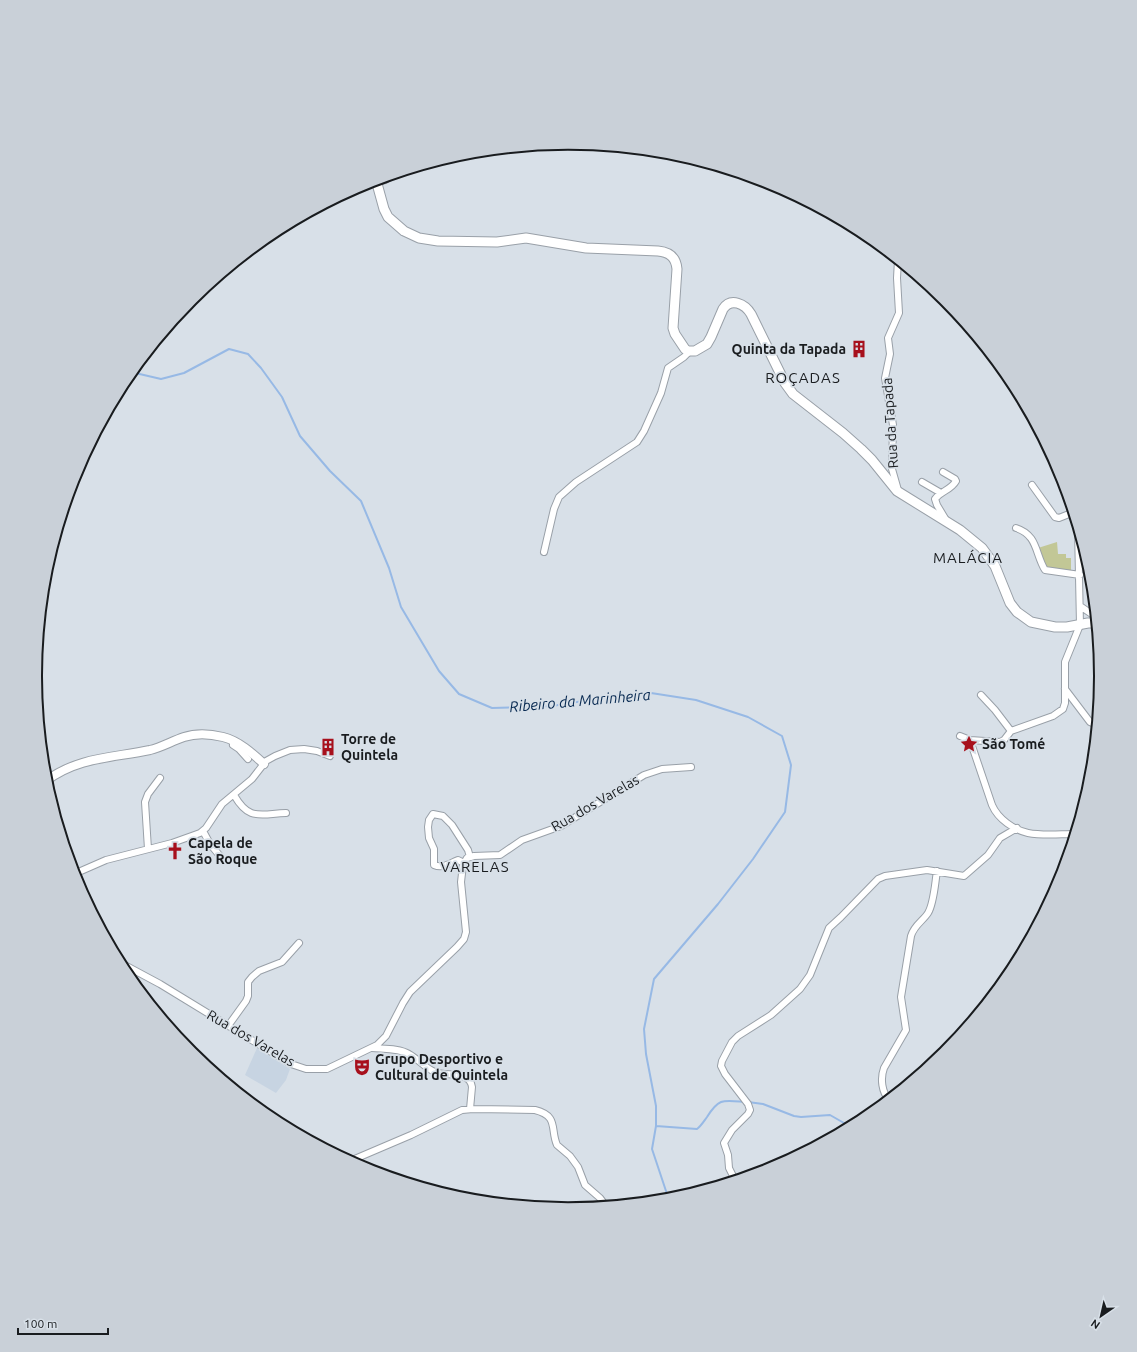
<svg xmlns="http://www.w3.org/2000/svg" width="1137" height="1352" font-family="Ubuntu,sans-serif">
<rect width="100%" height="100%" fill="#d8e0e8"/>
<path fill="#c7d4e2" d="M257,1048L290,1069L286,1080L276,1093L245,1075Z"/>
<path fill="#c2c796" d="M1057,542L1058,554H1066V558H1071V572L1047,570L1038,548Z"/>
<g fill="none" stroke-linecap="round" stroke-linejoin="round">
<path stroke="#97b9e5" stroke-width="2" d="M131,372L161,379L184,373L229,349L248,354L261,368L282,397L300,436L330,471L361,501L389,568L401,607L439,671L459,694L492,708L552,706L614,696L651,693L696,700L748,717L782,736L791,765L785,812L753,859L718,904L654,979L644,1029L646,1054L656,1106V1126L652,1149L669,1200
M748,1102L763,1104L794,1116L801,1117L830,1115L851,1127
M656,1126L697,1129C701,1126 704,1121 707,1117C719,1098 723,1100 744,1102"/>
<g stroke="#99a0a8" stroke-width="8">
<path id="minor" d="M943,472L955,479L956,481C951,490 941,491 935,499L937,505L946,520
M922,482L941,493
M1032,485L1055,517L1059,518L1074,512
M898,490L892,469L893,425L885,378L890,354L888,338L899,313L897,278L898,260
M1016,528C1038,535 1035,554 1045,570L1080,575
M544,552L554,509L559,497L576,482L637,442L644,431L661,393L668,368L684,357L690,351
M1080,606L1096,617
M1065,689L1090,722L1097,725
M981,695L995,710L1011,731
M960,736L970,740L1000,742L1004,740L1011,731L1053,716L1063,709L1065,703V662L1080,625L1078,528
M970,740L992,805C998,819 1014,830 1028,833C1043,836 1060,834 1075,834
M233,745L239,749L248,759
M234,795C249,821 259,814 286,813
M203,831L210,844L220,856
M148,849L145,802L148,794L160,778
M464,863L458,860C450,863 443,869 434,865V849L429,838L428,827L429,820L433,814L443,816L452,825L468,850L470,857
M74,874L106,860L172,843L200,833L206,828L222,804L252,779L266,761L275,756L290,750L304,749L317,751L330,756
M119,962L160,984L291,1064L306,1069H327L377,1045L386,1036L403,1003L410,992L457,947L464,939L466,932L461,882L463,865L467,858L474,856L500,855L522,840L561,826L644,775L662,769L691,767
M228,1026L246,1001L248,996V982L252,977L259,971L282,962L299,943
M372,1048C384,1049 399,1048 409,1054C418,1059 425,1068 435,1072C446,1077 470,1070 472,1087L470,1109
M889,1100C882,1092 880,1079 884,1068L906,1030L901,997L911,936C914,925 923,921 928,913C934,903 935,883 937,871
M350,1161L411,1135L462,1110L473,1109L535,1110C559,1116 550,1129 557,1145L570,1156L578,1167L585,1185L600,1198L606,1206
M735,1180L729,1168L728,1155L724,1143L732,1130L748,1114L750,1110L748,1104L725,1074L721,1066L722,1061L732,1042L738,1036L771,1015L800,989L810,975L829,928L841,917L878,879L885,876L927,870L964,876L988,855L1000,838L1017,828"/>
</g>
<g stroke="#99a0a8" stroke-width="10">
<path id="tertiary" d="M376,181L385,179L389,176
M46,781C78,757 112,758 150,750C162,747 172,741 184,737C196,733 211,734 223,737C239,741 252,753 264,764"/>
</g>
<g stroke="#99a0a8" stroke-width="11">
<path id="secondary" d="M376,180L384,209L388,217L404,231L419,238L438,241L497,242L526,238L586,248L658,251C669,252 676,257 677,269L673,328L675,334L685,349L688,351H695L707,344L711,337L723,309C731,297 745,304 751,314L785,383L793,394L843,433L861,449L872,460L897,491L960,530L982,548L995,566L1010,603L1017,612L1031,622L1055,627H1067L1088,623H1097"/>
</g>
<use href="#minor" stroke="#fff" stroke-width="6"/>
<use href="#tertiary" stroke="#fff" stroke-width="8"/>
<use href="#secondary" stroke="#fff" stroke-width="9"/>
</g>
<defs>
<g id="building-bare" transform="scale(1.38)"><path d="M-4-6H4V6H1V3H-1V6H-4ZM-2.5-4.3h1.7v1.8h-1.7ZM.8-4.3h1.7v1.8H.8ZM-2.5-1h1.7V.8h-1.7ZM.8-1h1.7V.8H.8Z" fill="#a7101c" stroke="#d8e0e8" stroke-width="2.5" paint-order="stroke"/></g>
<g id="sight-bare" transform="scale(1.38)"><path d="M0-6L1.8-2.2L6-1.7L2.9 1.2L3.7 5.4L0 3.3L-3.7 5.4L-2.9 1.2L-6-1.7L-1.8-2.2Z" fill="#a7101c" stroke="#d8e0e8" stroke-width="2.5" paint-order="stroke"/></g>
<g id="church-bare" transform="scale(1.38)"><path d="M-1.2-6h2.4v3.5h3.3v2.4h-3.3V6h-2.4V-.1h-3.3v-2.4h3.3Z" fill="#a7101c" stroke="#d8e0e8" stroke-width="2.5" paint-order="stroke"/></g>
<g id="theatre-bare" transform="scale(1.38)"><path d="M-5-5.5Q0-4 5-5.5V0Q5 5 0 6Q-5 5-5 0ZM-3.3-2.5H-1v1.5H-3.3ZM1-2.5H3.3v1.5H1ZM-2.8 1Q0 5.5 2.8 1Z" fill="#a7101c" stroke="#d8e0e8" stroke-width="2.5" paint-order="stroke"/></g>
</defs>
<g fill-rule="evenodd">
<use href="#building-bare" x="859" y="349"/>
<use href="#sight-bare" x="969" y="744"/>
<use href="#building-bare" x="328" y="747"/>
<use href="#church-bare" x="175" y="851"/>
<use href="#theatre-bare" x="362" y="1067"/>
</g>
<g text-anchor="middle" stroke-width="3.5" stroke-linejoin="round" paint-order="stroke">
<g font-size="14" font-weight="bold" fill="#191c1f" stroke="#d8e0e8" text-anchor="start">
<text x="846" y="354" text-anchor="end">Quinta da Tapada</text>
<text x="341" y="744">Torre de<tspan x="341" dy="16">Quintela</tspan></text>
<text x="982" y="749">São Tomé</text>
<text x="188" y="848">Capela de<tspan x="188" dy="16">São Roque</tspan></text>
<text x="375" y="1064">Grupo Desportivo e<tspan x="375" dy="16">Cultural de Quintela</tspan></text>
</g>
<g font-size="14" fill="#191c1f" stroke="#d8e0e8">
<text transform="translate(890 423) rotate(-94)" y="5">Rua da Tapada</text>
<text transform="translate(595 803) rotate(-30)" y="5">Rua dos Varelas</text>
<text transform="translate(251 1038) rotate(30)" y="5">Rua dos Varelas</text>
</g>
<g font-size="15" letter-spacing="1" fill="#191c1f" stroke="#d8e0e8">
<text x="803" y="383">ROÇADAS</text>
<text x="968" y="563">MALÁCIA</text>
<text x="475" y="872">VARELAS</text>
</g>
<g font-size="15" font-style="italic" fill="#072951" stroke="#d8e0e8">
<text transform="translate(580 701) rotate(-5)" y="5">Ribeiro da Marinheira</text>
</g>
</g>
<path d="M0 0H1137V1352H0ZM42 676a526 526 0 1 1 1052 0a526 526 0 1 1-1052 0Z" fill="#c9d0d8" fill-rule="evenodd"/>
<path fill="none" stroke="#191c1f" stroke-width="2" d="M42 676a526 526 0 1 1 1052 0a526 526 0 1 1-1052 0Z"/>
<g transform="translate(1101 1316) rotate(214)" stroke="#d8e0e8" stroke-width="3" paint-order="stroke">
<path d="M0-3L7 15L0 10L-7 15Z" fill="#191c1f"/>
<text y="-6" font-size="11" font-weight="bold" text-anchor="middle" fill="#191c1f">N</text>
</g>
<path d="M18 1328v6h90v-6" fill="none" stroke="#191c1f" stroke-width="2"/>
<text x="24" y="1328" font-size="12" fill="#191c1f" stroke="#d8e0e8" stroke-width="3" paint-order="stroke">100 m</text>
</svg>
